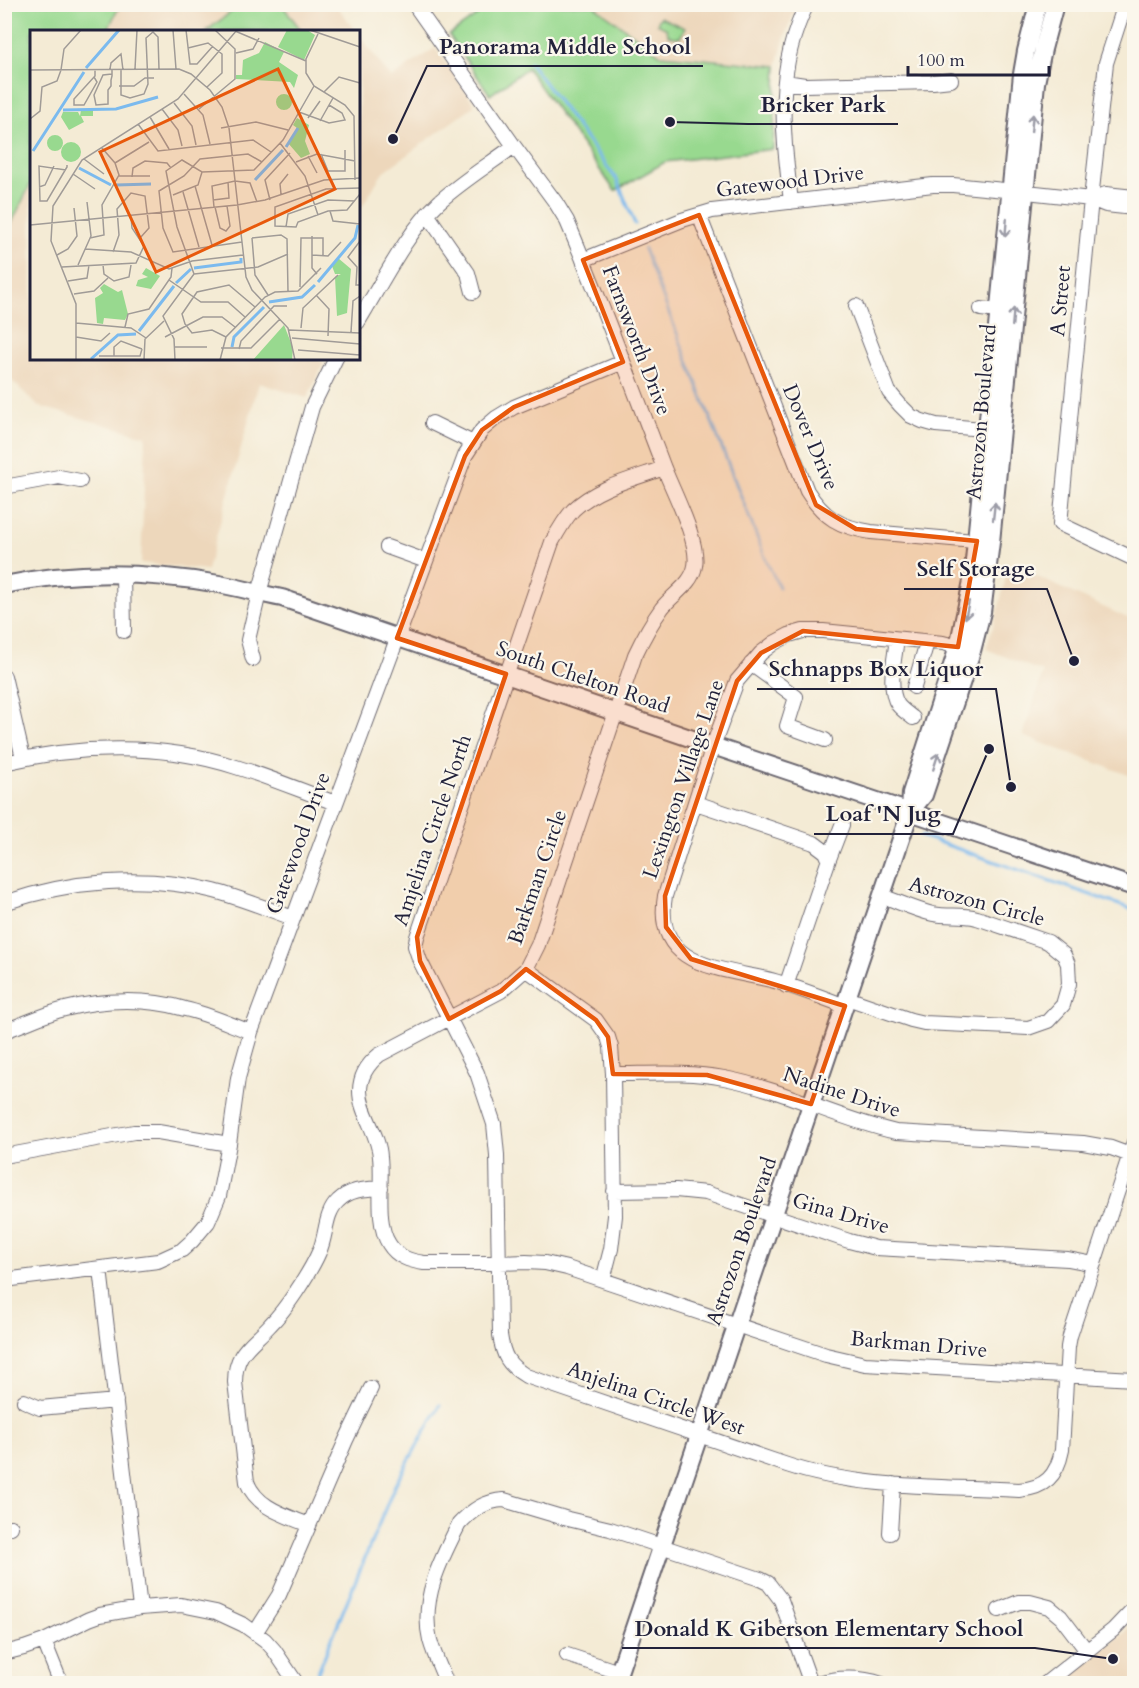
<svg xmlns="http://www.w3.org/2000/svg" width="1139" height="1688" font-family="Cardo,serif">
<rect width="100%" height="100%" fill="#fbf7ec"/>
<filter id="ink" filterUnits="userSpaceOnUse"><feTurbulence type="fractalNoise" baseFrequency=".0167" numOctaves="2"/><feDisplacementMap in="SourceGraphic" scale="12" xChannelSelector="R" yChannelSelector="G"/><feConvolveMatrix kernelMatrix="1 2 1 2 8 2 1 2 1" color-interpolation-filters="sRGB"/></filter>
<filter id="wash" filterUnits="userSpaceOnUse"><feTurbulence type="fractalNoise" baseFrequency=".008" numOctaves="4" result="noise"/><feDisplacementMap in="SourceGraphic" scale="24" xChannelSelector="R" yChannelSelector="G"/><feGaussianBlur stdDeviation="1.35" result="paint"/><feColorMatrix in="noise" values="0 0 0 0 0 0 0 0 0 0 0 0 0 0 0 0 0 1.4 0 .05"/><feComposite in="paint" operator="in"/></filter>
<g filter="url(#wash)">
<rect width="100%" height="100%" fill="#f4ebd5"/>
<path fill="#edd7bb" d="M121,4L336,5L356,31L107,32Z
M593,5H797L785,36L777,66L661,55Z
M359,35L391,78L435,48L475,105L382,173L359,212Z
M31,183L32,358H317L324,363L307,398L259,383L207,570L141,563L146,436L38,406L5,374V237Z
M1009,564L1134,621V777L1023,736L1043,672L986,649L999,607Z
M1134,1623V1683H1059L1123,1634Z"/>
<path fill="#98d98f" stroke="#5d7e65" stroke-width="1.5" d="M5,4L120,5L107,31L32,32L31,183L5,237Z
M242,4L282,5L302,31H206Z
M492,5H593L661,55L777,66L773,149L665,162L615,191L527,68L490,95L449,35Z
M660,17L685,28L680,37H674L668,35L667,29L657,24Z"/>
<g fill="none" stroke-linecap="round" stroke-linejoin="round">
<path stroke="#7bbaee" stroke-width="3" d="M530,63L617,180L635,224
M644,249L766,560L779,587
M921,836L1134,910
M313,1684L395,1485L440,1405"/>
</g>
</g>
<g filter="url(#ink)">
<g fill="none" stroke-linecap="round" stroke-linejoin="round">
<g stroke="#6c6871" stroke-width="16">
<path id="minor" d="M414,4L514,146L556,203L567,221C601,301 631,382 662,463C671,488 700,541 695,566C692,584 673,594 662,608C651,623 643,638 635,655L538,945L526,969L501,991L379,1055C368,1064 360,1076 360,1091C360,1113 379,1134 380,1157C383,1182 375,1223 389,1244C397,1257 410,1261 424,1263H499L526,1262L545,1263L567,1268L826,1355L865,1364L1134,1379
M1125,4L1106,63L1091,199L1060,524L1134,559
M785,82L805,85L933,82L951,80
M1091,199L1106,194L1134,197
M791,202C783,132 774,70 807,4
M427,214L468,273L473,292
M699,215L807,491C824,518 840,527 871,532L986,542
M583,260L682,220L712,211L933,185H953L1036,193L1091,199L1106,205L1134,208
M856,306L889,392L900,405L911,416L922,421L936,425L995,430
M981,309L998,311
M358,322C382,283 406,233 439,202C462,181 490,164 514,146
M432,423L473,443
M664,468C633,479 597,487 573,510C564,520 558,531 552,542L417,937L415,946L420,961L477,1073L494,1124L497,1155L500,1335C503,1356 508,1365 526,1376L787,1465C859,1489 943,1486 1019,1490C1045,1488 1057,1476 1062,1450L1068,1347L1070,1336L1134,1142
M4,487L59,477L80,481
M387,547L426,561
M123,574L124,631
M897,639C895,656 887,689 898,705C902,710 908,714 913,718
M253,659L248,640L259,593L312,407L336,358
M751,664L796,697L787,726L825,740
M4,676L23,758
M914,687L927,642
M4,763C79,745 162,743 236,767C269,777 302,791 335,803
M696,803L814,843L826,852L829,859L786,986
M829,859L842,825
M4,903C71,880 145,874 214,891C241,898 267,909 293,918
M526,969L596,1020L608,1037L611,1047L613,1074L615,1216L611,1249L603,1280
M847,998L911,1020L924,1023L1028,1028L1048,1021L1063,1005L1069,984L1068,964L1064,955L1048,942L977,918C962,914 948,917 933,914C916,910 899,902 882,896
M845,1006C821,997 796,987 771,980C722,968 653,968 665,896L713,746L737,681L761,653L774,643L789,635L803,631H823L943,643L958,647
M4,1031C25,1024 44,1014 65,1009C104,999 147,998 185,1009C208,1014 229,1024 251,1032
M613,1074C650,1074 687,1071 724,1078C783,1089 837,1119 896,1132L1083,1143L1111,1148L1130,1155
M4,1156L134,1132H158L229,1144
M614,1191L676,1190L706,1193L849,1241L876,1248L1068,1259L1094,1264
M100,1269L140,1608
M4,1280L158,1261L182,1250L192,1241L208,1222L219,1196L229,1144L238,1078L251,1032L465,456L482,430L496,418L514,407L623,362
M24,1401L40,1408L116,1401
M309,1525C285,1515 257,1508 247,1482L235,1382C235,1351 252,1345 270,1325C280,1315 288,1304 296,1292C304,1280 313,1266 319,1252C327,1236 324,1214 338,1201C350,1189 365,1189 381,1188
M4,1528L11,1527
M890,1533L893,1484
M999,1610L1019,1602H1030L1049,1607L1061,1617L1087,1651
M255,1633L279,1595L346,1440L371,1388
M44,1641L60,1681
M4,1653L24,1648L44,1641L89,1619L100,1615L140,1608L181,1605L216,1612L244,1625L265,1640L274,1650L297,1684
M567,1655L619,1672
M447,1684C441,1669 434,1655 430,1640C420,1599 441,1559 459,1524C472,1510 485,1501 504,1500L568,1519L610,1529L760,1579L768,1583L781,1600L811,1684
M814,1684C837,1677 858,1676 882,1684
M1045,1684L1113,1630L1134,1608"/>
</g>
<g stroke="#6c6871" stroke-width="20">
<path id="major" d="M4,585C75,570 148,572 219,584C240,588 261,594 282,598L713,746L1134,887
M910,812L924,795L972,651L982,612L991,542L1036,83L1043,49L1055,4
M615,1684L905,827L910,812L911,793L958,647L972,581L1022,74L1026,51L1038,4"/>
</g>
<use href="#minor" stroke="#fff" stroke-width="14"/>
<use href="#major" stroke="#fff" stroke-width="16"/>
</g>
<defs><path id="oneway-shaft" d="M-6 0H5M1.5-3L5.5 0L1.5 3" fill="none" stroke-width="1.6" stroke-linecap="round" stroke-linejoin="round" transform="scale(1.5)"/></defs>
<g stroke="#9c9ca7">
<use href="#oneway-shaft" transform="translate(1032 123) rotate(-84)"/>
<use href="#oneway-shaft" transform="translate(1006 228) rotate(95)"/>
<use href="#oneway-shaft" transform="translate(1013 317) rotate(-85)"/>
<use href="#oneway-shaft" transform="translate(994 511) rotate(-84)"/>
<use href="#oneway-shaft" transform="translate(967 610) rotate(102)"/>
<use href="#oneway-shaft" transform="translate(936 761) rotate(-72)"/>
</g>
</g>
<path fill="#e8590c" fill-opacity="0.2" stroke="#e8590c" stroke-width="4.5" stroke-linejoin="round" d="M699,215L816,505L856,529L977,541L958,647L803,631L761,653L737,681L665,896L666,927L691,959L845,1006L811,1104L707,1075L613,1074L608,1037L596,1020L526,969L501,991L449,1019L420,961L417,937L506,674L397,638L465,456L482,430L514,407L623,362L583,260Z"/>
<g text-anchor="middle" stroke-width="4.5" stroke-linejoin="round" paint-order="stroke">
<g font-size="21" fill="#22223b" stroke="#fbf7ec">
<text transform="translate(790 181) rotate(-7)" y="7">Gatewood Drive</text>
<text transform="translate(1060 301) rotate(-85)" y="7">A Street</text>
<text transform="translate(637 340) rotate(69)" y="7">Farnsworth Drive</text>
<text transform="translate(981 412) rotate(-85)" y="7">Astrozon Boulevard</text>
<text transform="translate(811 437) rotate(67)" y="7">Dover Drive</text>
<text transform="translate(583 677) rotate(19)" y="7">South Chelton Road</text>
<text transform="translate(683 779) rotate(-71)" y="7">Lexington Village Lane</text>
<text transform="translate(432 830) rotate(-71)" y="7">Amjelina Circle North</text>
<text transform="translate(298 843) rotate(-70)" y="7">Gatewood Drive</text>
<text transform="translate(537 877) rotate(-71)" y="7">Barkman Circle</text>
<text transform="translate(977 901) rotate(15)" y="7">Astrozon Circle</text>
<text transform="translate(842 1092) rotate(18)" y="7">Nadine Drive</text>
<text transform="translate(841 1213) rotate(16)" y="7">Gina Drive</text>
<text transform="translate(741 1241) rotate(-71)" y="7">Astrozon Boulevard</text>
<text transform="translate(919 1344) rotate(5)" y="7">Barkman Drive</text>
<text transform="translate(656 1398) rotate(19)" y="7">Anjelina Circle West</text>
</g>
</g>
<g transform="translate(30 30)">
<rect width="330" height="330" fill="#f4ebd5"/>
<path d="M257,0H277L285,5L274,30L248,17ZM235,12L254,22L249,32L268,45L264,58L260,52L206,49V45H212L213,30L229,23ZM246 72a8 8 0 1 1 16 0a8 8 0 1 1-16 0ZM51,80H63V86H51L54,92L39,100L31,87L33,82H48L50,86ZM267,88L279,95L275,111L280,124L271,128L258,113L267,98L263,95ZM17 113a8 8 0 1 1 16 0a8 8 0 1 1-16 0ZM31 122a10 10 0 1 1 20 0a10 10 0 1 1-20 0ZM308,228L321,239L317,283L307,286L305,247L311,244H305L302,236ZM116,238L130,246L121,259L106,256L108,250L118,247L112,244ZM74,254L88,262L92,260L98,284L95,290L74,288L73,294L67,293L65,268L73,263L70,258ZM254,295L263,318L262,330H223Z" fill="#98d98f"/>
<path fill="none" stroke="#7bbaee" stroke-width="3" d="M56,38L89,0M33,80L86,79L128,67M256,117L268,98M3,121L54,42M49,138L81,155M225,150L253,120M86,155L121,154M164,238L211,232V228M288,252L325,208L328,195M146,253L161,239M239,272L272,267L285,255M109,301L144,256M202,317L204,307L234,277M61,329L88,305L106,304"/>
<path fill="none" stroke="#a09b97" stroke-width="1.5" d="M143,0L146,39M156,0L160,34H167L183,16M280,0L330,17M205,1L276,31M288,4L276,29V43L284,56L315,75L324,86L325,150M158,18L178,13L192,24V43L177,57M206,23L223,19L229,8M80,39L81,33L91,24L93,40M105,39L107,0M0,40L149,39L161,44L180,60L192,77L199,98L216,247L222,260L258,298L265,330M31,40L34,19L51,0M91,40V65L100,68L114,64L118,54L116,8L123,2L128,7L129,39M82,44L73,45L64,65L66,75L78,74V60L81,56V50L82,46V40M64,47L67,52L54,75H44V69L65,46V40M89,56H104L115,48H124M294,62L309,47L330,53M154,64L173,85L180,114M144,73L162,96L166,115M132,79L148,100L152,116M169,79L205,49V19L185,0M269,82L299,93L315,90L312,83L299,75M120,87L139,119M278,88L290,71M0,89L10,81L12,57L27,51L31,40M290,91L303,68M108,94L128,121L223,110L241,122M191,98L226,92L258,100M250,113L275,146L288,185M291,124L298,141H315V120M278,126L287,143M54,129L74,144M266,132L287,124L325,131M85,133L119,112M36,140L9,136L10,171H17L37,137V135M43,144L65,159M88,146H120M102,147L103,138L115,131L137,133L141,138M165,156L182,215M9,157L15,155L24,136M330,158L296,159L245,177V196L266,197L268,192L298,181L317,180L330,164M153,162L169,217M251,164L250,154L258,144M143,165L168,155L172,142M183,170L199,168L198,152M240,170L235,150L260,123M184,177L182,156L205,151L220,153L227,172M185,177L190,198L196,201L200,196L197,176M300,181L303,191L330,194M0,195L207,175L235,170L294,150L330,148M256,197L258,184L298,170L325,171M282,206V238L287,244M60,208L74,205L72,175L89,145L85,133L72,118M222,208L251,205L257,209L258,261M222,208L225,245L238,265M330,211L318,227L327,237L326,255H330M212,212L143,222L133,198L129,161L154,146L170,129L218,124L232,132M55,219L101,222L139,239L162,231L213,225M83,222L89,205L87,179L101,163L115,166L119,198L110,208M27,225L38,219L47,206L44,178M282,225L298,226L311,212M48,235L61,206L57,172M73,235L74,244L84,251L99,247L101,235M32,237L106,233L114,216L102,198L101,187M164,244L147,197L136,141L152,130L172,142L224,140L253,110L284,56M164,244L228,237L258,224M139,250L171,272H198L215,287M38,251L57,248L59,235M270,257L271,208H293V225M44,264L64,261L78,248M286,265L299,279L298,306M46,293L101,298L116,308M95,297L98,284L119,279L141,247L142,238M271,298L273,278L308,245M259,300L330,303M321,302L323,271L330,266M46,307L71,311L80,303M135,307L173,287H192L205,297M196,307L182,300L162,303L155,294L152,284L167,262L199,255L225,277M262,308L330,314M145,317H177M191,318H221L250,289M209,319L211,311L244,276H257M268,320L330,325M69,326H110L112,319M84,326V317L91,311L112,319M46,330V274L21,211L23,176L52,130L148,69L207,0M114,330L115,309L134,291M145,330L144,309L133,286L164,244M190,330L196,307L235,267L245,262L268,261L291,238"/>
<path fill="#e8590c" fill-opacity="0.15" stroke="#e8590c" stroke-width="3" d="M248,39L305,159L126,242L70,122Z"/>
<rect width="330" height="330" fill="none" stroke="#22223b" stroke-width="3"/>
</g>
<path fill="none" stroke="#22223b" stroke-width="2" d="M393 139L427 66H703M670 122L748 124H898M1074 661L1047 589H904M1011 787L996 689H757M989 749L953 834H814M1113 1659L1035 1648H622"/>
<g fill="#22223b" stroke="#fbf7ec" stroke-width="2">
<circle cx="393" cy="139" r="6"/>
<circle cx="670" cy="122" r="6"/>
<circle cx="1074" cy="661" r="6"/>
<circle cx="1011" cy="787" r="6"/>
<circle cx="989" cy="749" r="6"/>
<circle cx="1113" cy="1659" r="6"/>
</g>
<g font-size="22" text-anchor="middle" font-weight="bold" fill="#22223b" stroke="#fbf7ec" stroke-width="4.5" stroke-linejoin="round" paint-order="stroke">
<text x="565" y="54">Panorama Middle School</text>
<text x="823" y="112">Bricker Park</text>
<text x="976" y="576">Self Storage</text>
<text x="876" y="676">Schnapps Box Liquor</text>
<text x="883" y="821">Loaf 'N Jug</text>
<text x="829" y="1636">Donald K Giberson Elementary School</text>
</g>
<rect width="1139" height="1688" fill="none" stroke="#fbf7ec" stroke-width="24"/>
<path d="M908 66v9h141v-9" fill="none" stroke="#22223b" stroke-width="3"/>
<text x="917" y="66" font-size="18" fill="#22223b" stroke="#fbf7ec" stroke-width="4.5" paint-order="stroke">100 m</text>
</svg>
